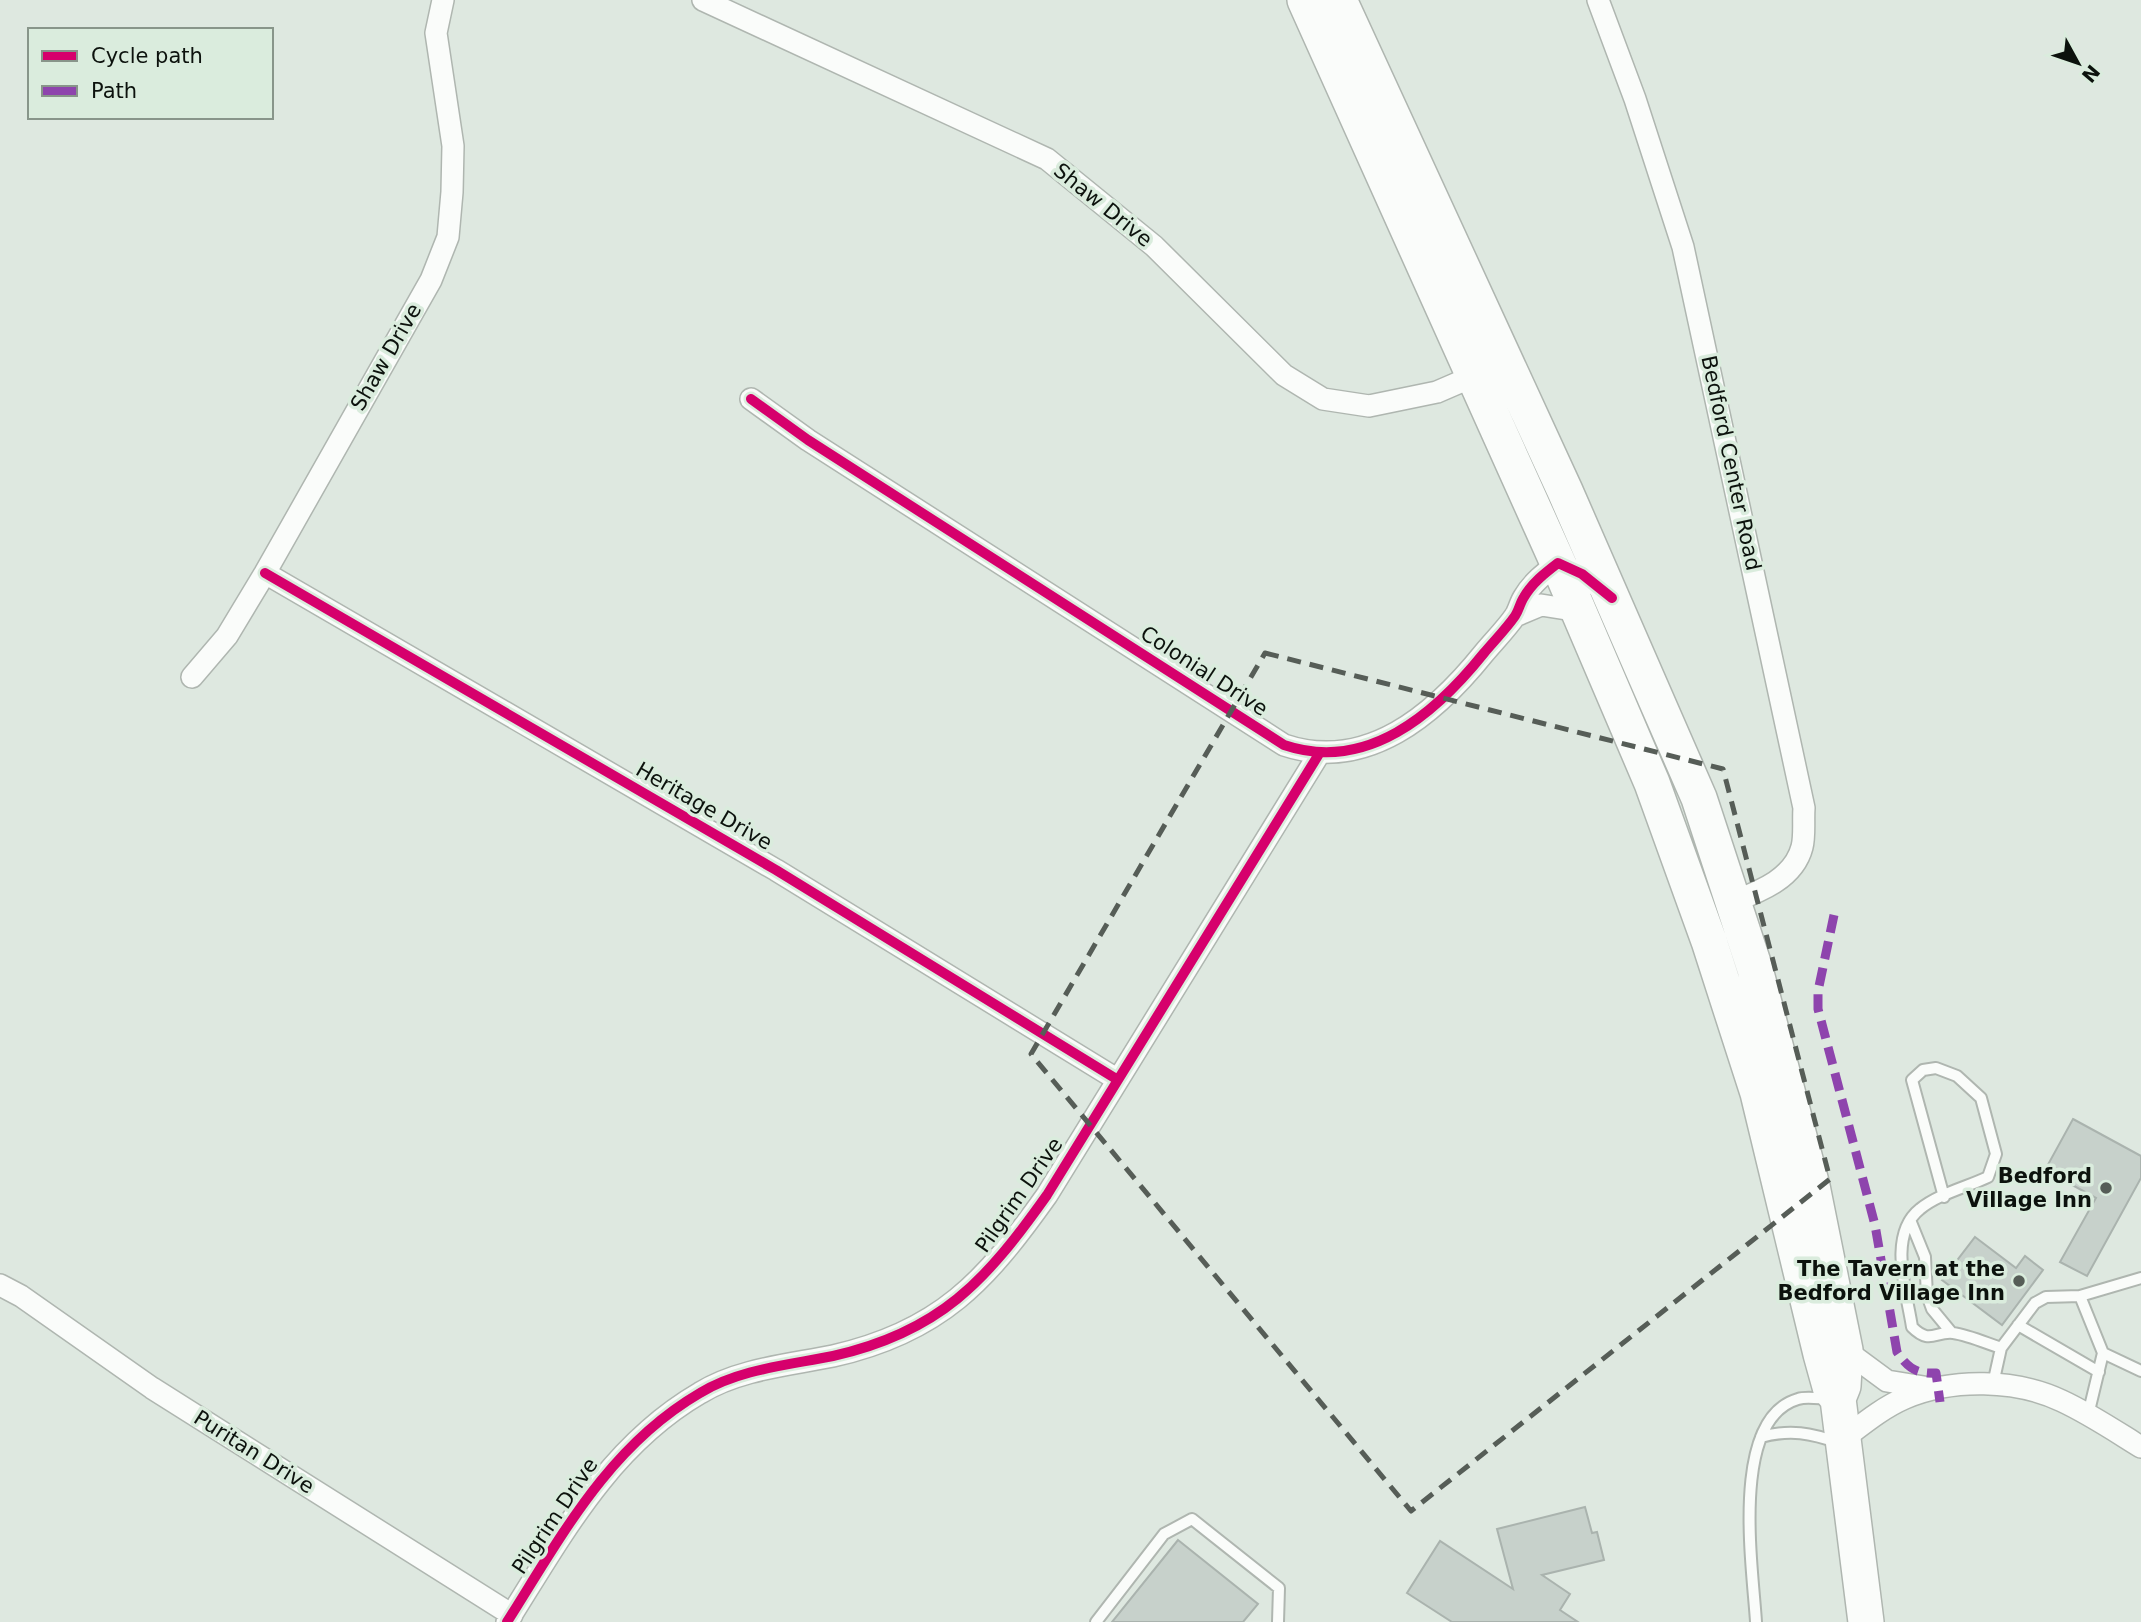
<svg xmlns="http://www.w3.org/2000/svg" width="2141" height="1622" font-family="'DejaVu Sans',sans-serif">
<rect width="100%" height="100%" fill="#dee8e0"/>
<path fill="#c7d1cb" stroke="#aab3ae" stroke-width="2" d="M2073,1119L2141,1156V1178L2087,1276L2060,1262L2096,1198L2045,1170Z
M1975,1237L2016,1268L2025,1256L2043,1270L2002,1325L1942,1280Z
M1585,1507L1592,1533L1597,1532L1604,1560L1542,1575L1570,1594L1560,1610L1578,1622H1452L1407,1593L1440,1541L1513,1589L1497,1529Z
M1178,1540L1258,1604L1243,1622H1112Z"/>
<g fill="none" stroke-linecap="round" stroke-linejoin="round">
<g stroke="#afb6b0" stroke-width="14">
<path id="service" d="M1944,1197L1912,1080L1923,1070L1936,1068L1957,1076L1981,1098L1996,1154L1988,1177C1967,1187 1938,1194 1920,1209C1887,1235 1907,1293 1912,1327C1930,1345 1935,1331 1953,1333C1968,1335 1986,1343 2001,1348
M1910,1220L1925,1257L1927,1295L1932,1309L1951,1332
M2080,1296L2103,1353L2088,1415
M2018,1325L2099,1372
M2103,1353L2141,1371
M1993,1384L2001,1348L2035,1303L2046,1297L2080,1296L2141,1278
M1761,1437C1790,1429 1811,1433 1839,1443
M1096,1622L1164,1534L1192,1519L1279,1588L1278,1622
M1756,1622C1753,1569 1729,1419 1798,1399C1807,1396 1821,1399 1830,1399"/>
</g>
<g stroke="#afb6b0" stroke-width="24">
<path id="minor" d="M703,0L1047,159L1154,246L1284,375L1323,399L1369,406L1437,392L1474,376
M1598,0L1635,99L1683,247L1804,808C1803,820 1805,836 1802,847C1794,878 1761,891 1735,901
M751,399L808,440L1284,745C1367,773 1435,714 1484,653C1494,641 1506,629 1515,616C1519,610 1520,603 1524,597C1532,583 1545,573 1558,563L1582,574L1605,592
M265,573L776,870L1118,1080
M1515,616L1541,605L1579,611
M192,677L227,636L265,573L431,280L448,237L452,192L453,146L436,33L443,0
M0,1285L21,1296L152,1388L512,1615
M1845,1350L1887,1381L1930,1388
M1843,1439C1863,1424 1882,1408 1905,1398C1952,1378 2016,1379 2062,1401C2090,1414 2115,1431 2141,1447
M507,1622C562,1535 609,1446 700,1393C739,1369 789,1365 833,1356C940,1332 986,1281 1047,1195L1319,754"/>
</g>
<g stroke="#afb6b0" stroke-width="38">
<path id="trunk" d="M1305,0L1558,563L1652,783L1709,941L1758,1093L1821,1354L1831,1390L1838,1399L1866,1622
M1339,0L1565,491L1699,798L1755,969L1812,1186L1845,1350L1843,1386L1839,1396"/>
</g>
<use href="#service" stroke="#fafcfa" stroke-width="10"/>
<use href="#minor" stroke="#fafcfa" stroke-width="21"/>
<use href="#trunk" stroke="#fafcfa" stroke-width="35"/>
<path stroke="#8e44ad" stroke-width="9" stroke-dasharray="18 9" stroke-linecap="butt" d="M1834,915L1818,991V1009L1875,1225L1897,1352C1908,1368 1916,1374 1936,1373L1940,1402"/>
<g stroke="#daecdd" stroke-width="15">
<path id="cycleway" d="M751,399L808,440L1284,745C1367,773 1435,714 1484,653C1494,641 1506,629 1515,616C1519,610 1520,603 1524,597C1532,583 1545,573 1558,563L1582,574L1612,598
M265,573L776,870L1118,1080
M507,1622C562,1535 609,1446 700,1393C739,1369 789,1365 833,1356C940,1332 986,1281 1047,1195L1319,754"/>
</g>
<use href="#cycleway" stroke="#d6006c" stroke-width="10"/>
</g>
<path fill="none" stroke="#565d57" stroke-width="5" stroke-dasharray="14 9" stroke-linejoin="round" d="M1265,653L1723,769L1830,1179L1411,1511L1031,1054Z"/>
<g fill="#565d57" stroke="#daecdd" stroke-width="2.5">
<circle cx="2106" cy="1188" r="7"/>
<circle cx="2019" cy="1281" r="7"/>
</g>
<g text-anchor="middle" stroke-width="7" stroke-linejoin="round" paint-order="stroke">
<g font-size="21" fill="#0c120d" stroke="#daecdd">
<text transform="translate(1103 205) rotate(39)" y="7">Shaw Drive</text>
<text transform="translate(386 357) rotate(-60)" y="7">Shaw Drive</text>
<text transform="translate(1731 463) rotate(78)" y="7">Bedford Center Road</text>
<text transform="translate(1204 671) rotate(33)" y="7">Colonial Drive</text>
<text transform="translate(704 806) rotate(30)" y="7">Heritage Drive</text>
<text transform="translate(1019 1195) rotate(-55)" y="7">Pilgrim Drive</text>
<text transform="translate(254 1452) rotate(32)" y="7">Puritan Drive</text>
<text transform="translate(555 1516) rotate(-56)" y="7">Pilgrim Drive</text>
</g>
<g font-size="21" font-weight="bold" fill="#0c120d" stroke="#daecdd" text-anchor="end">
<text x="2092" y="1183">Bedford<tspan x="2092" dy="24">Village Inn</tspan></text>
<text x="2005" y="1276">The Tavern at the<tspan x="2005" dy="24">Bedford Village Inn</tspan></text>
</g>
</g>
<rect x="28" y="28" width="245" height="91" fill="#daecdd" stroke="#88958a" stroke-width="2"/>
<rect x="42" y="51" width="35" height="10" fill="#d6006c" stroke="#88958a" stroke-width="2"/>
<text x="91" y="63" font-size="21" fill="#0c120d">Cycle path</text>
<rect x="42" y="86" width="35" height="10" fill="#8e44ad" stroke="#88958a" stroke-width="2"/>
<text x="91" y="98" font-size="21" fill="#0c120d">Path</text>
<g transform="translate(2078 63) rotate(130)" stroke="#daecdd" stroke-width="5" paint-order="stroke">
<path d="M0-5L12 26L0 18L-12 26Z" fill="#0c120d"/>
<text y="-10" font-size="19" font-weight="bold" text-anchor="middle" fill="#0c120d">N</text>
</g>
</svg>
